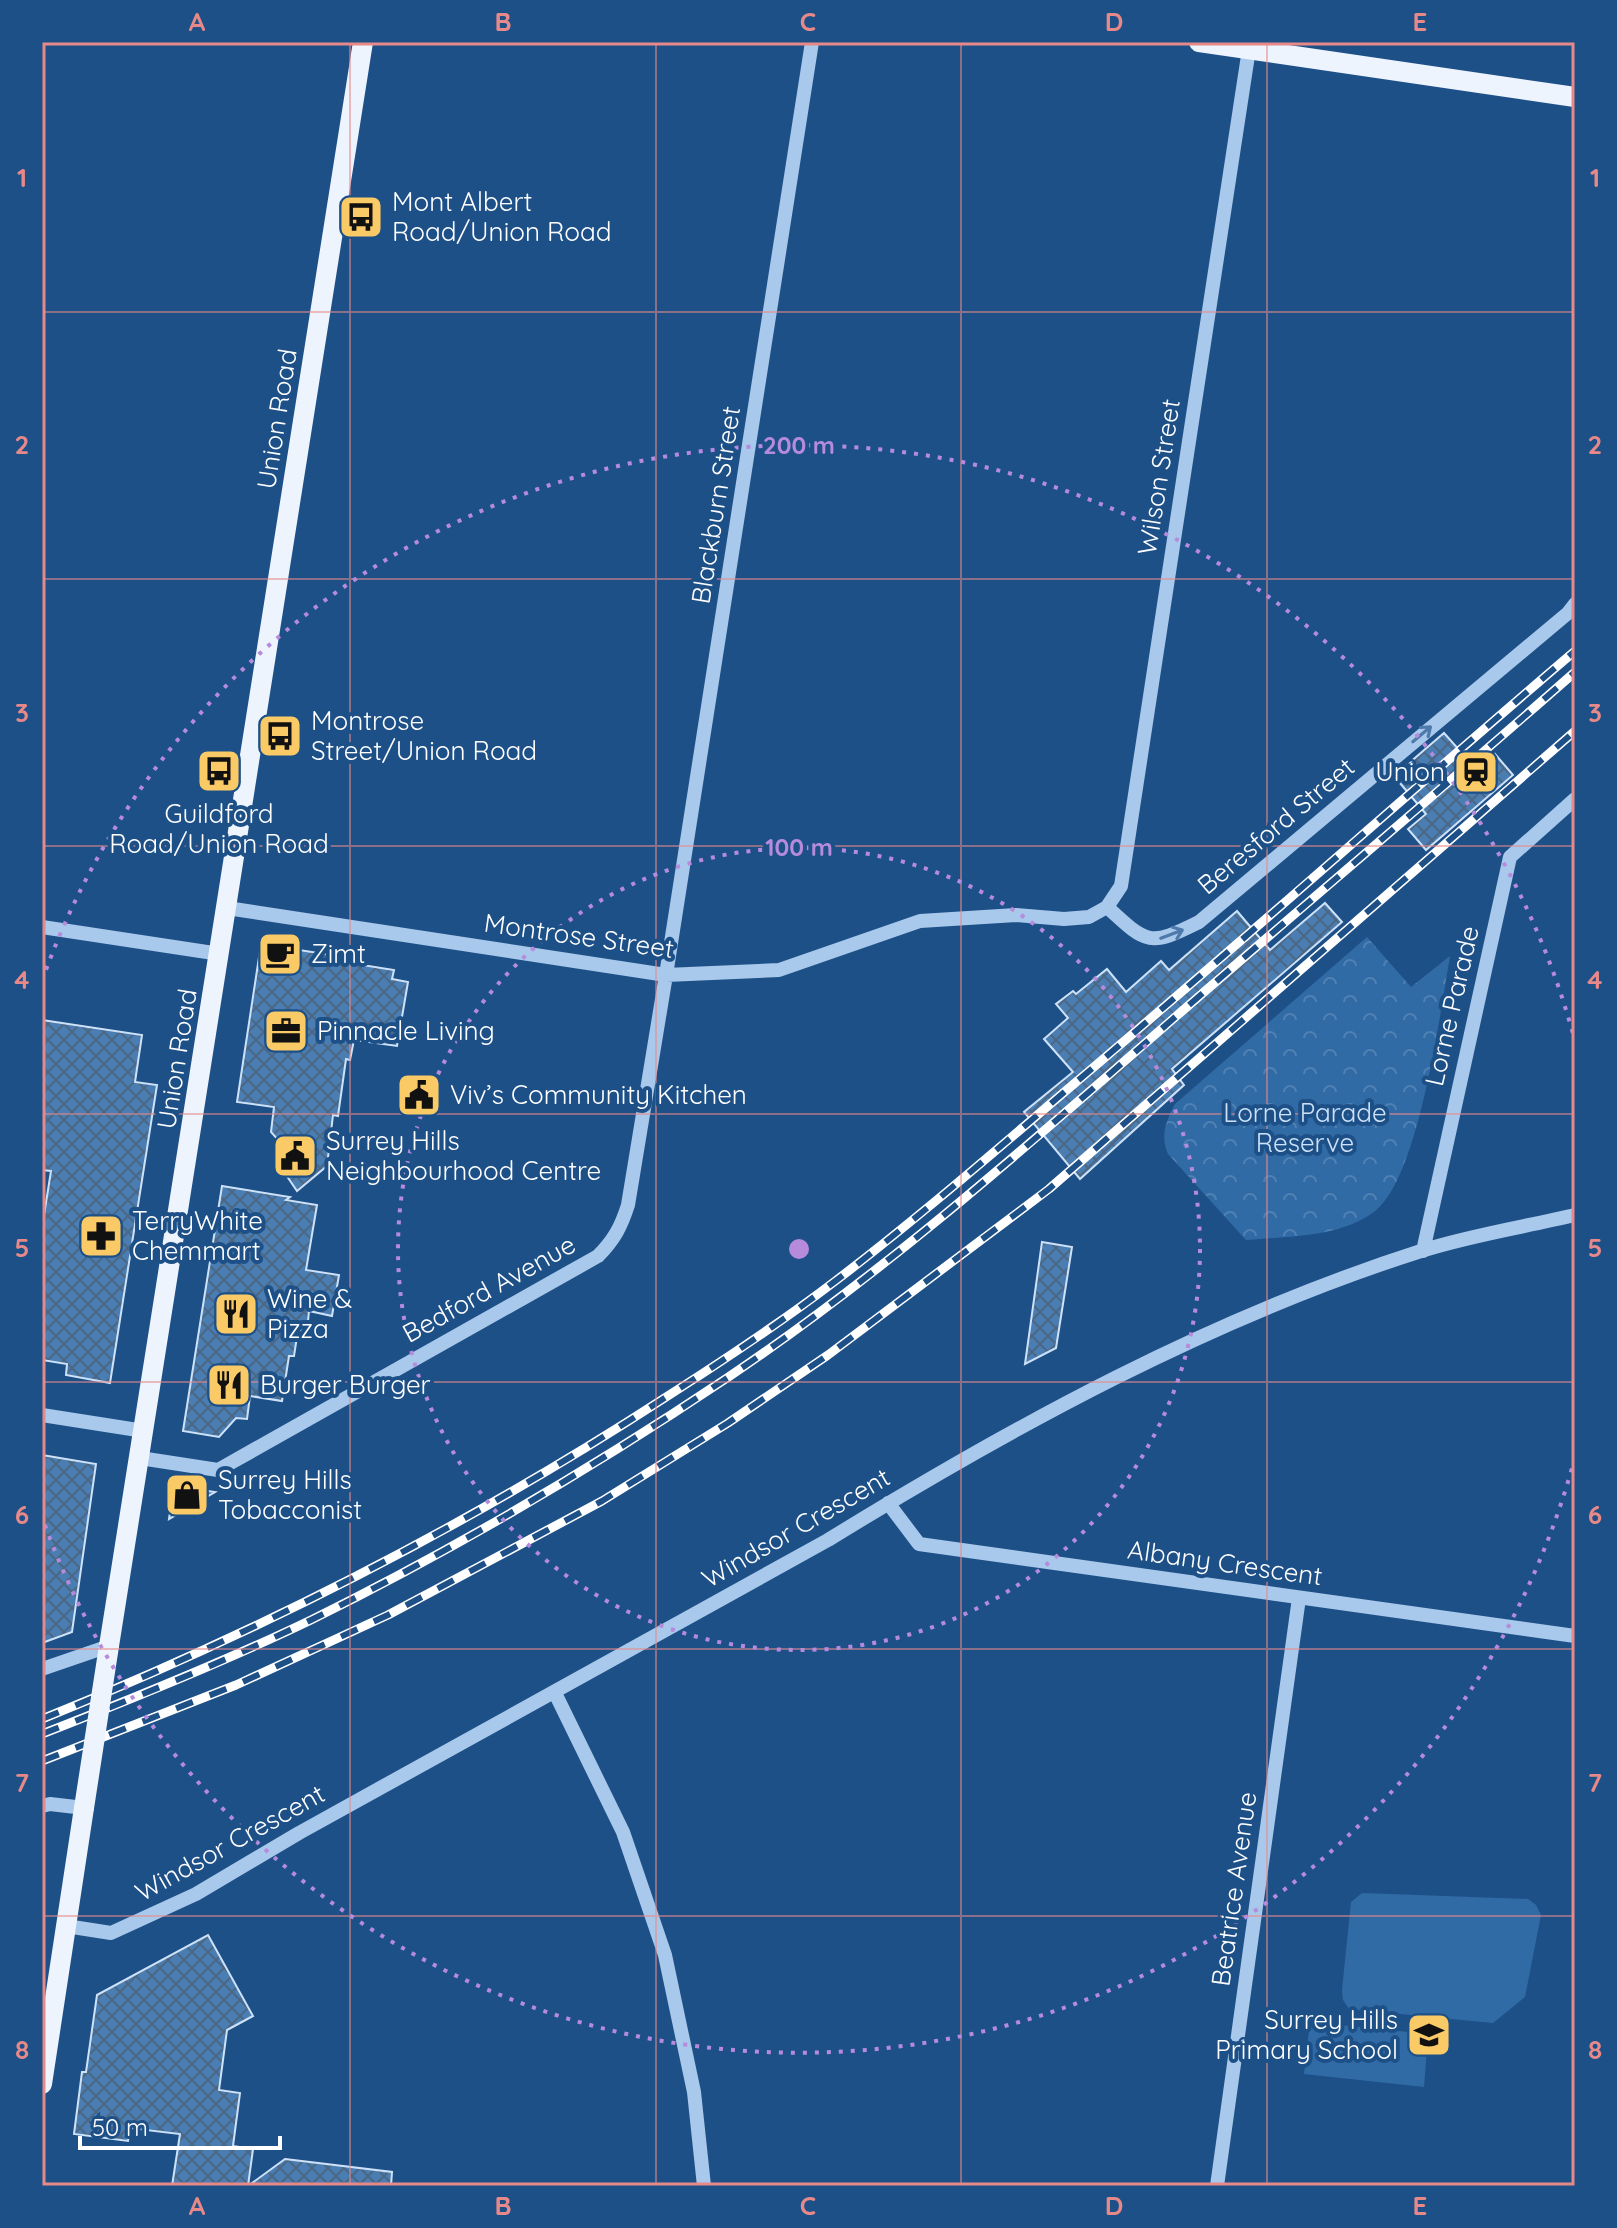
<svg xmlns="http://www.w3.org/2000/svg" width="1617" height="2228" font-family="Quicksand,sans-serif">
<defs>
<pattern id="park-crowns" width="20" height="18" patternUnits="userSpaceOnUse" patternTransform="scale(2)"><rect width="20" height="18" fill="#316ba6"/><path d="M2 6a3 3 0 1 1 6 0M12 15a3 3 0 1 1 6 0" fill="none" stroke="#5081b3"/></pattern>
<pattern id="building-cross-hatch" width="8" height="8" patternUnits="userSpaceOnUse" patternTransform="scale(2)"><rect width="8" height="8" fill="#4a7db2"/><path d="M0 0l8 8M0 8l8-8" fill="none" stroke="#4b6784"/></pattern>
</defs>
<rect width="100%" height="100%" fill="#1e5088"/>
<path fill="url(#park-crowns)" d="M1367,937L1411,987L1450,956C1440,1013 1419,1177 1375,1211C1340,1238 1288,1236 1246,1240L1168,1154C1160,1135 1166,1121 1175,1104Z"/>
<path fill="#316ba6" d="M1362,1893L1528,1899L1536,1905L1541,1915L1525,1997L1493,2023L1349,2009L1343,2000L1342,1990L1351,1902Z
M1310,2022L1428,2034L1424,2087L1304,2074Z"/>
<path fill="url(#building-cross-hatch)" stroke="#cde2f8" stroke-width="2" d="M1444,733L1477,770L1495,754L1513,775L1426,850L1408,829L1426,814L1394,776Z
M1325,903L1342,922L1172,1069L1184,1085L1080,1179L1024,1112L1073,1072L1044,1039L1068,1018L1056,1004L1073,991L1076,994L1107,969L1126,992L1161,961L1169,970L1237,911L1270,950Z
M261,944L363,960L362,965L394,970L392,979L408,982L397,1046L354,1040L350,1060L346,1059L338,1116L333,1115L327,1166L297,1191L278,1163L280,1142L271,1132L274,1107L237,1102Z
M42,1020L142,1035L135,1082L157,1085L110,1383L66,1375L67,1364L42,1360V1228L51,1171L42,1170Z
M222,1186L290,1197L286,1200L317,1205L306,1270L339,1275L332,1316L309,1311L307,1331L298,1330L294,1356H289L282,1401L250,1396L247,1419L236,1418L219,1437L183,1431Z
M1042,1242L1072,1247L1056,1348L1025,1364Z
M42,1455L96,1464L72,1632L42,1643Z
M174,1486L215,1492L169,1519Z
M208,1935L253,2016L227,2030L219,2090L240,2093L233,2146L253,2149L248,2186H172L180,2134L130,2128L128,2141L74,2134L82,2072H86L97,1995Z
M285,2159L392,2172L391,2186H248Z"/>
<g fill="none" stroke-linecap="round" stroke-linejoin="round">
<path stroke="#a8c9eb" stroke-width="14" d="M1107,907C1147,944 1149,947 1199,922L1568,613L1575,604
M227,908L666,975L779,970L920,921L1016,915L1064,919L1089,917L1107,907L1121,886L1249,49
M42,927L220,954
M1423,1251L1510,857L1575,799
M42,1415L144,1431
M140,1458L218,1470L598,1256C614,1240 621,1227 628,1205L666,975L812,42
M888,1503L919,1544L1575,1636
M42,1669L109,1646
M555,1693L623,1832L665,1955L694,2092L704,2186
M42,1806L50,1804L84,1808
M66,1926L111,1933L196,1894L299,1833L828,1540C1015,1425 1211,1318 1421,1251C1471,1235 1524,1227 1575,1215
M1217,2186L1299,1598"/>
<path stroke="#edf4fe" stroke-width="20" d="M1199,42L1575,97
M109,1646L363,42
M42,2084L84,1808"/>
<g stroke="#fff" stroke-width="9">
<path id="rail" d="M42,1719C259,1632 467,1526 663,1399C721,1362 779,1324 834,1282C917,1219 995,1151 1075,1083C1243,941 1407,794 1575,651
M42,1734C132,1699 224,1662 311,1620C455,1549 594,1467 727,1378C894,1266 1045,1130 1196,999C1322,890 1450,782 1575,672
M42,1761L236,1685L388,1615L602,1501L728,1423L828,1355L1049,1189L1575,731"/>
</g>
<use href="#rail" stroke="#1e5088" stroke-width="6" stroke-dasharray="18" stroke-linecap="butt"/>
<path stroke="#edf4fe" stroke-width="20" d="M84,1808L109,1646"/>
</g>
<defs><path id="oneway-shaft" d="M-6 0H5M1.5-3L5.5 0L1.5 3" fill="none" stroke-width="1.6" stroke-linecap="round" stroke-linejoin="round" transform="scale(2)"/></defs>
<g stroke="#4e7aab">
<use href="#oneway-shaft" transform="translate(1422 734) rotate(-40)"/>
<use href="#oneway-shaft" transform="translate(1172 934) rotate(-21)"/>
</g>
<path fill="none" stroke="#e88989" stroke-width="2" stroke-opacity="0.55" d="M350,42V2186M656,42V2186M961,42V2186M1267,42V2186M42,312H1575M42,579H1575M42,846H1575M42,1114H1575M42,1382H1575M42,1649H1575M42,1916H1575"/>
<g fill="none" stroke="#b68bdc" stroke-width="4" stroke-dasharray="4 8">
<circle cx="799" cy="1249" r="401"/>
<path d="M1575 1457A803 803 0 0 1 42 1517M42 981A803 803 0 0 1 1575 1041"/>
</g>
<defs>
<g id="bus-square" transform="scale(2.3)"><rect x="-9" y="-9" width="18" height="18" rx="4" fill="#faca67" stroke="#1e5088"/><path d="M-5-6H5V4H4V6H2V4H-2V6H-4V4H-5ZM-3.5-4V0h7V-4ZM-3.5 1.2v1.5H-2V1.2ZM2 1.2v1.5H3.5V1.2Z" fill="#111"/></g>
<g id="station-square" transform="scale(2.3)"><rect x="-9" y="-9" width="18" height="18" rx="4" fill="#faca67" stroke="#1e5088"/><path d="M-3-6H3Q5-6 5-4V2Q5 4 3 4L4.5 6H3L1.5 4h-3L-3 6H-4.5L-3 4Q-5 4-5 2V-4Q-5-6-3-6ZM-3.5-4v3h7v-3ZM-3.5 1v1.5H-2V1ZM2 1v1.5H3.5V1Z" fill="#111"/></g>
<g id="cafe-square" transform="scale(2.3)"><rect x="-9" y="-9" width="18" height="18" rx="4" fill="#faca67" stroke="#1e5088"/><path d="M-5.5-4.5H6V0H3Q3 3.5 0 3.5H-2.5Q-5.5 3.5-5.5 0ZM3-3.2v2h1.7v-2ZM-6 4.5H4V6H-6Z" fill="#111"/></g>
<g id="office-square" transform="scale(2.3)"><rect x="-9" y="-9" width="18" height="18" rx="4" fill="#faca67" stroke="#1e5088"/><path d="M-6-3h4V-5.5h4V-3h4V5H-6ZM-1-4.5V-3h2v-1.5ZM-6 0V1H6V0Z" fill="#111"/></g>
<g id="civic-square" transform="scale(2.3)"><rect x="-9" y="-9" width="18" height="18" rx="4" fill="#faca67" stroke="#1e5088"/><path d="M-.6-6.5H3V-4.5H.6V-3L4-1V1h2V6H-6V1h2V-1L-.6-3ZM-1.2 2.5V6h2.4V2.5Z" fill="#111"/></g>
<g id="pharmacy-square" transform="scale(2.3)"><rect x="-9" y="-9" width="18" height="18" rx="4" fill="#faca67" stroke="#1e5088"/><path d="M-2-6h4v4h4v4h-4v4h-4v-4h-4v-4h4Z" fill="#111"/></g>
<g id="restaurant-square" transform="scale(2.3)"><rect x="-9" y="-9" width="18" height="18" rx="4" fill="#faca67" stroke="#1e5088"/><path d="M-5-6h1v4h1v-4h1v4h1v-4h1v5L-1.5 .5V6h-2V.5L-5-1ZM5-6V6H3V1.5H1.5Q1.5-4 5-6Z" fill="#111"/></g>
<g id="shop-square" transform="scale(2.3)"><rect x="-9" y="-9" width="18" height="18" rx="4" fill="#faca67" stroke="#1e5088"/><path d="M-5-2.5h2.3a2.7 3.5 0 0 1 5.4 0H5L5.5 6h-11ZM-1.5-2.5h3a1.5 2.3 0 0 0-3 0Z" fill="#111"/></g>
<g id="school-square" transform="scale(2.3)"><rect x="-9" y="-9" width="18" height="18" rx="4" fill="#faca67" stroke="#1e5088"/><path d="M0-5L7-2L0 1L-7-2ZM-4 1L0 2.5L4 1V4Q0 6-4 4Z" fill="#111"/></g>
</defs>
<g fill-rule="evenodd">
<use href="#bus-square" x="361" y="217"/>
<use href="#bus-square" x="280" y="736"/>
<use href="#bus-square" x="219" y="771"/>
<use href="#station-square" x="1476" y="772"/>
<use href="#cafe-square" x="280" y="954"/>
<use href="#office-square" x="286" y="1031"/>
<use href="#civic-square" x="419" y="1095"/>
<use href="#civic-square" x="295" y="1156"/>
<use href="#pharmacy-square" x="101" y="1236"/>
<use href="#restaurant-square" x="236" y="1314"/>
<use href="#restaurant-square" x="229" y="1385"/>
<use href="#shop-square" x="187" y="1495"/>
<use href="#school-square" x="1429" y="2035"/>
</g>
<g text-anchor="middle" stroke-width="8" stroke-linejoin="round" paint-order="stroke">
<g font-size="26" fill="#fff" stroke="#1e5088" text-anchor="start">
<text x="392" y="211">Mont Albert<tspan x="392" dy="30">Road/Union Road</tspan></text>
<text x="311" y="730">Montrose<tspan x="311" dy="30">Street/Union Road</tspan></text>
<text x="1445" y="781" text-anchor="end">Union</text>
<text x="219" y="823" text-anchor="middle">Guildford<tspan x="219" dy="30">Road/Union Road</tspan></text>
<text x="311" y="963">Zimt</text>
<text x="317" y="1040">Pinnacle Living</text>
<text x="450" y="1104">Viv’s Community Kitchen</text>
<text x="326" y="1150">Surrey Hills<tspan x="326" dy="30">Neighbourhood Centre</tspan></text>
<text x="132" y="1230">TerryWhite<tspan x="132" dy="30">Chemmart</tspan></text>
<text x="267" y="1308">Wine &amp;<tspan x="267" dy="30">Pizza</tspan></text>
<text x="260" y="1394">Burger Burger</text>
<text x="218" y="1489">Surrey Hills<tspan x="218" dy="30">Tobacconist</tspan></text>
<text x="1398" y="2029" text-anchor="end">Surrey Hills<tspan x="1398" dy="30">Primary School</tspan></text>
</g>
<g font-size="26" fill="#fff" stroke="#1e5088">
<text transform="translate(277 419) rotate(-81)" y="9">Union Road</text>
<text transform="translate(1159 477) rotate(-81)" y="9">Wilson Street</text>
<text transform="translate(716 505) rotate(-81)" y="9">Blackburn Street</text>
<text transform="translate(1276 826) rotate(-40)" y="9">Beresford Street</text>
<text transform="translate(579 936) rotate(8)" y="9">Montrose Street</text>
<text transform="translate(1452 1006) rotate(-77)" y="9">Lorne Parade</text>
<text transform="translate(177 1059) rotate(-81)" y="9">Union Road</text>
<text transform="translate(489 1289) rotate(-29)" y="9">Bedford Avenue</text>
<text transform="translate(796 1528) rotate(-30)" y="9">Windsor Crescent</text>
<text transform="translate(1225 1563) rotate(8)" y="9">Albany Crescent</text>
<text transform="translate(230 1843) rotate(-29)" y="9">Windsor Crescent</text>
<text transform="translate(1234 1889) rotate(-82)" y="9">Beatrice Avenue</text>
</g>
<g font-size="26" fill="#cde2f8" stroke="#1e5088">
<text x="1305" y="1122">Lorne Parade<tspan x="1305" dy="30">Reserve</tspan></text>
</g>
</g>
<circle cx="799" cy="1249" r="12" fill="#b68bdc" stroke="#1e5088" stroke-width="4"/>
<g font-size="24" text-anchor="middle" font-weight="bold" fill="#b68bdc" stroke="#1e5088" stroke-width="8" stroke-linejoin="round" paint-order="stroke">
<text x="799" y="454">200 m</text>
<text x="799" y="856">100 m</text>
</g>
<rect width="1617" height="2228" fill="none" stroke="#1e5088" stroke-width="88"/>
<path d="M80 2136v12h200v-12" fill="none" stroke="#ffffff" stroke-width="4"/>
<text x="92" y="2136" font-size="24" fill="#ffffff" stroke="#1e5088" stroke-width="6" paint-order="stroke">50 m</text>
<rect x="44" y="44" width="1529" height="2140" fill="none" stroke="#e88989" stroke-width="3"/>
<g font-size="26" text-anchor="middle" font-weight="bold" fill="#e88989">
<text x="197" y="31">A</text>
<text x="503" y="31">B</text>
<text x="808" y="31">C</text>
<text x="1114" y="31">D</text>
<text x="1420" y="31">E</text>
<text x="22" y="187">1</text>
<text x="1595" y="187">1</text>
<text x="22" y="454">2</text>
<text x="1595" y="454">2</text>
<text x="22" y="722">3</text>
<text x="1595" y="722">3</text>
<text x="22" y="989">4</text>
<text x="1595" y="989">4</text>
<text x="22" y="1257">5</text>
<text x="1595" y="1257">5</text>
<text x="22" y="1524">6</text>
<text x="1595" y="1524">6</text>
<text x="22" y="1792">7</text>
<text x="1595" y="1792">7</text>
<text x="22" y="2059">8</text>
<text x="1595" y="2059">8</text>
<text x="197" y="2215">A</text>
<text x="503" y="2215">B</text>
<text x="808" y="2215">C</text>
<text x="1114" y="2215">D</text>
<text x="1420" y="2215">E</text>
</g>
</svg>
